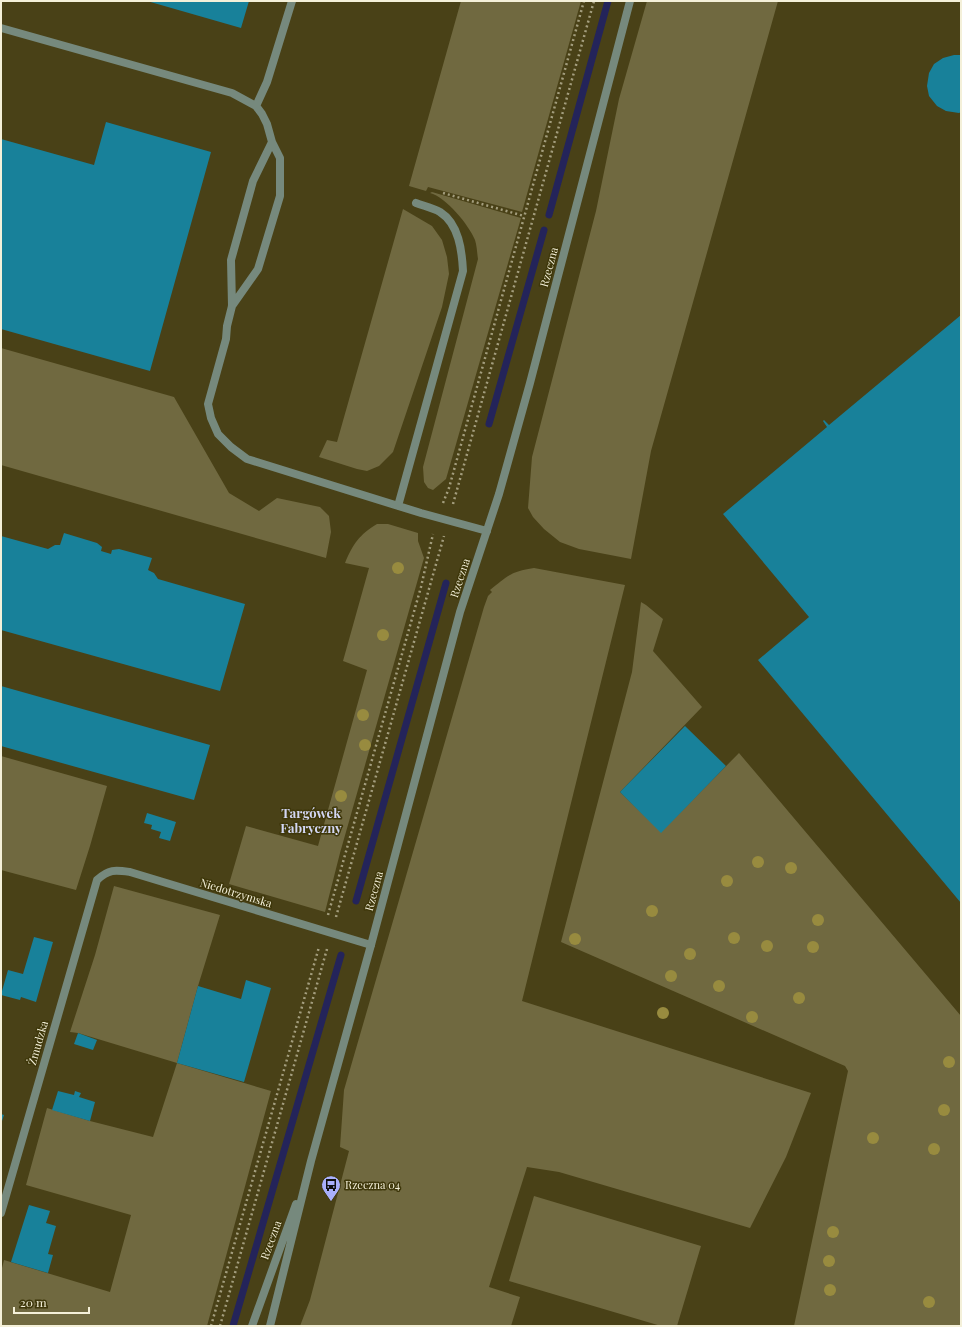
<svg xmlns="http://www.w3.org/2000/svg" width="962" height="1327" font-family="'Playfair Display',serif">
<rect width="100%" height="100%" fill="#494117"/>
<path fill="#706940" d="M461,1H581L522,212L428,187L426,191L409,186Z
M647,1H778L651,451L631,559L579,549L560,542L544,529L533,517L528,508L532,457L596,211L619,99Z
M432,192L521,218L446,479L433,490L428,488L424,482L423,467L478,259C477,253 477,246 475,240C469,225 446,197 430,193Z
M403,209L432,226L442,240L447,257L449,274L442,307L393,452L379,466L367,471L357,469L319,457L327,440L337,442Z
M1,348L174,397L229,493L259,511L277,498L320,507L329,516L331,532L326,558L1,465Z
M377,524H388L418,533V541L424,558L340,853L325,912L229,884L246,826L318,846L367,670L343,661L369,568L345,563C353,544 359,535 377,524Z
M534,568L625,585L522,1001L811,1093L786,1157L750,1228L559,1172L527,1167L489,1287L520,1297L511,1326H300L310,1300L349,1151L340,1147L344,1090L484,607L488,596L492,592L490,590C507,576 512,571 534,568Z
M641,602L646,605L663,619L653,651L702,707L620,792L661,832L739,753L961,1016V1326H794L848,1071L845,1066L561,942L632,672Z
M1,756L107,786L90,846L76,890L1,870Z
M114,886L220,915L198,986L177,1063L271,1091L207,1326H1V1272L4,1260L110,1292L131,1215L26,1185L47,1108L90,1121L153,1137L177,1063L78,1033L70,1032L95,955Z
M534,1196L701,1246L677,1326H661L509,1281Z"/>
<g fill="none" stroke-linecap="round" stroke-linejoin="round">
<path stroke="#24245a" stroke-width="7" d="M549,215L608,1
M489,424L544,230
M356,901L446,583
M233,1326L341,955"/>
</g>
<path fill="#18819a" d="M147,1H249L241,28Z
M954,55H961V112L959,113L946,111L937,106L929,96L927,86L929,73L934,64L943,58Z
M106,122L211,152L150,371L1,329V139L94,165Z
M961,315V903L758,660L809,617L723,514L827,427L823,421L824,420L829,425Z
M64,533L97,543L102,547L101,551L111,554L112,550L119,549L152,558L148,570L154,573L158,579L245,604L220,691L1,630V536L48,549L55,545H60Z
M1,686L210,745L194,800L1,746Z
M685,726L726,766L661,833L620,792Z
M147,813L176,822L170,841L159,838L161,832L151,829L152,825L144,823Z
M34,937L53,942L36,1002L21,997L20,1000L1,995V990L2,991L8,970L23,974Z
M246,980L271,988L244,1082L177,1063L198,986L241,999Z
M78,1033L97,1040L93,1050L74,1044Z
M58,1091L74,1095L75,1091L81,1093L79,1097L95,1102L90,1121L52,1110Z
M1,1114L4,1115L1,1124Z
M29,1205L50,1211L46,1223L56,1226L48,1254L53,1255L48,1273L11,1262Z"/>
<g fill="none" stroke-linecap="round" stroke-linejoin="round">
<path stroke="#a49e7e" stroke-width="2.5" stroke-dasharray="2 3" stroke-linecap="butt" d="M443,193L524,216
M443,503L449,488L584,1
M453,504L594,1
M328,915L421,587L433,534
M336,917L444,536
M211,1326L319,947
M220,1326L327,949"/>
<path stroke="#76897d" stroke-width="8" d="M1,28L232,93L256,106L262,114L267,124L272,142L280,158V196L258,269L232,306
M256,106L267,82L292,1
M272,142L253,181L231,260L232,306L227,326L226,339L208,404L211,418L218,434L231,447L247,459L421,513L487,531
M398,506L463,271C462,251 459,224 440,212C433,208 424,206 416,203"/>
<path stroke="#76897d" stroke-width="8" d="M1,1213L97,880C109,869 115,870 130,872L371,945"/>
<path stroke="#76897d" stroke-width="8" d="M252,1326L296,1204
M270,1326L311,1161L371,945L460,612L499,494L530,383L630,1"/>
</g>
<g fill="#988b3f">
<circle cx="398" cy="568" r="6"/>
<circle cx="383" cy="635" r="6"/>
<circle cx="363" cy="715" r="6"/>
<circle cx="365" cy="745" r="6"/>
<circle cx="341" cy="796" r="6"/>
<circle cx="758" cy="862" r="6"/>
<circle cx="791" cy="868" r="6"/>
<circle cx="727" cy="881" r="6"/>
<circle cx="652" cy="911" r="6"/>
<circle cx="818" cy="920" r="6"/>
<circle cx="734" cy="938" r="6"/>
<circle cx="575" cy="939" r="6"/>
<circle cx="767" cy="946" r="6"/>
<circle cx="813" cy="947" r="6"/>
<circle cx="690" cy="954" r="6"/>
<circle cx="671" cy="976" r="6"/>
<circle cx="719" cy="986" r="6"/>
<circle cx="799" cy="998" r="6"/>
<circle cx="663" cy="1013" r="6"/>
<circle cx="752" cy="1017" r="6"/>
<circle cx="949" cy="1062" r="6"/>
<circle cx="944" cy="1110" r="6"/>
<circle cx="873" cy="1138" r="6"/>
<circle cx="934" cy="1149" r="6"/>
<circle cx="833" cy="1232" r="6"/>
<circle cx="829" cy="1261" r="6"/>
<circle cx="830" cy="1290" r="6"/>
<circle cx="929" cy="1302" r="6"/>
</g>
<defs>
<g id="bus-pin" transform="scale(1)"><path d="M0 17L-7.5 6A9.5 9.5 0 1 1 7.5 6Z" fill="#a9b0fc" stroke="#3e370a"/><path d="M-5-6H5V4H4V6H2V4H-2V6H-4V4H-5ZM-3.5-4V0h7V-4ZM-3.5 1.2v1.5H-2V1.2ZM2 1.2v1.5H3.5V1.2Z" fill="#111"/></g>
</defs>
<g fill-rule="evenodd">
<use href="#bus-pin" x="331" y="1185"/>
</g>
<g text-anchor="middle" stroke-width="3" stroke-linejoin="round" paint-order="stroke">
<g font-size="11" fill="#f4f0d9" stroke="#3e370a">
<text transform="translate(549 267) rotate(-75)" y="4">Rzeczna</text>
<text transform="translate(460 578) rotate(-72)" y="4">Rzeczna</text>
<text transform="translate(374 891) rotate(-75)" y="4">Rzeczna</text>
<text transform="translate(236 893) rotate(17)" y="4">Niedotrzymska</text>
<text transform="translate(38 1043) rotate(-74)" y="4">Żmudzka</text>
<text transform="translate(271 1240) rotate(-70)" y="4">Rzeczna</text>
</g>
<g font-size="11" fill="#f4f0d9" stroke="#3e370a" text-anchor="start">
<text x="345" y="1189">Rzeczna 04</text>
</g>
<g font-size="13" font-weight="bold" fill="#d3d7f4" stroke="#3e370a">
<text x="311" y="818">Targówek<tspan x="311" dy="15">Fabryczny</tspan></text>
</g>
</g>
<rect width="962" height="1327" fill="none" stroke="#f4f0d9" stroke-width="4"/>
<path d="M14 1307v6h75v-6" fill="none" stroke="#f4f0d9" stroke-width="2"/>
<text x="20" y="1307" font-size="12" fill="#f4f0d9" stroke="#3e370a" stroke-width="3" paint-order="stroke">20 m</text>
</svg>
